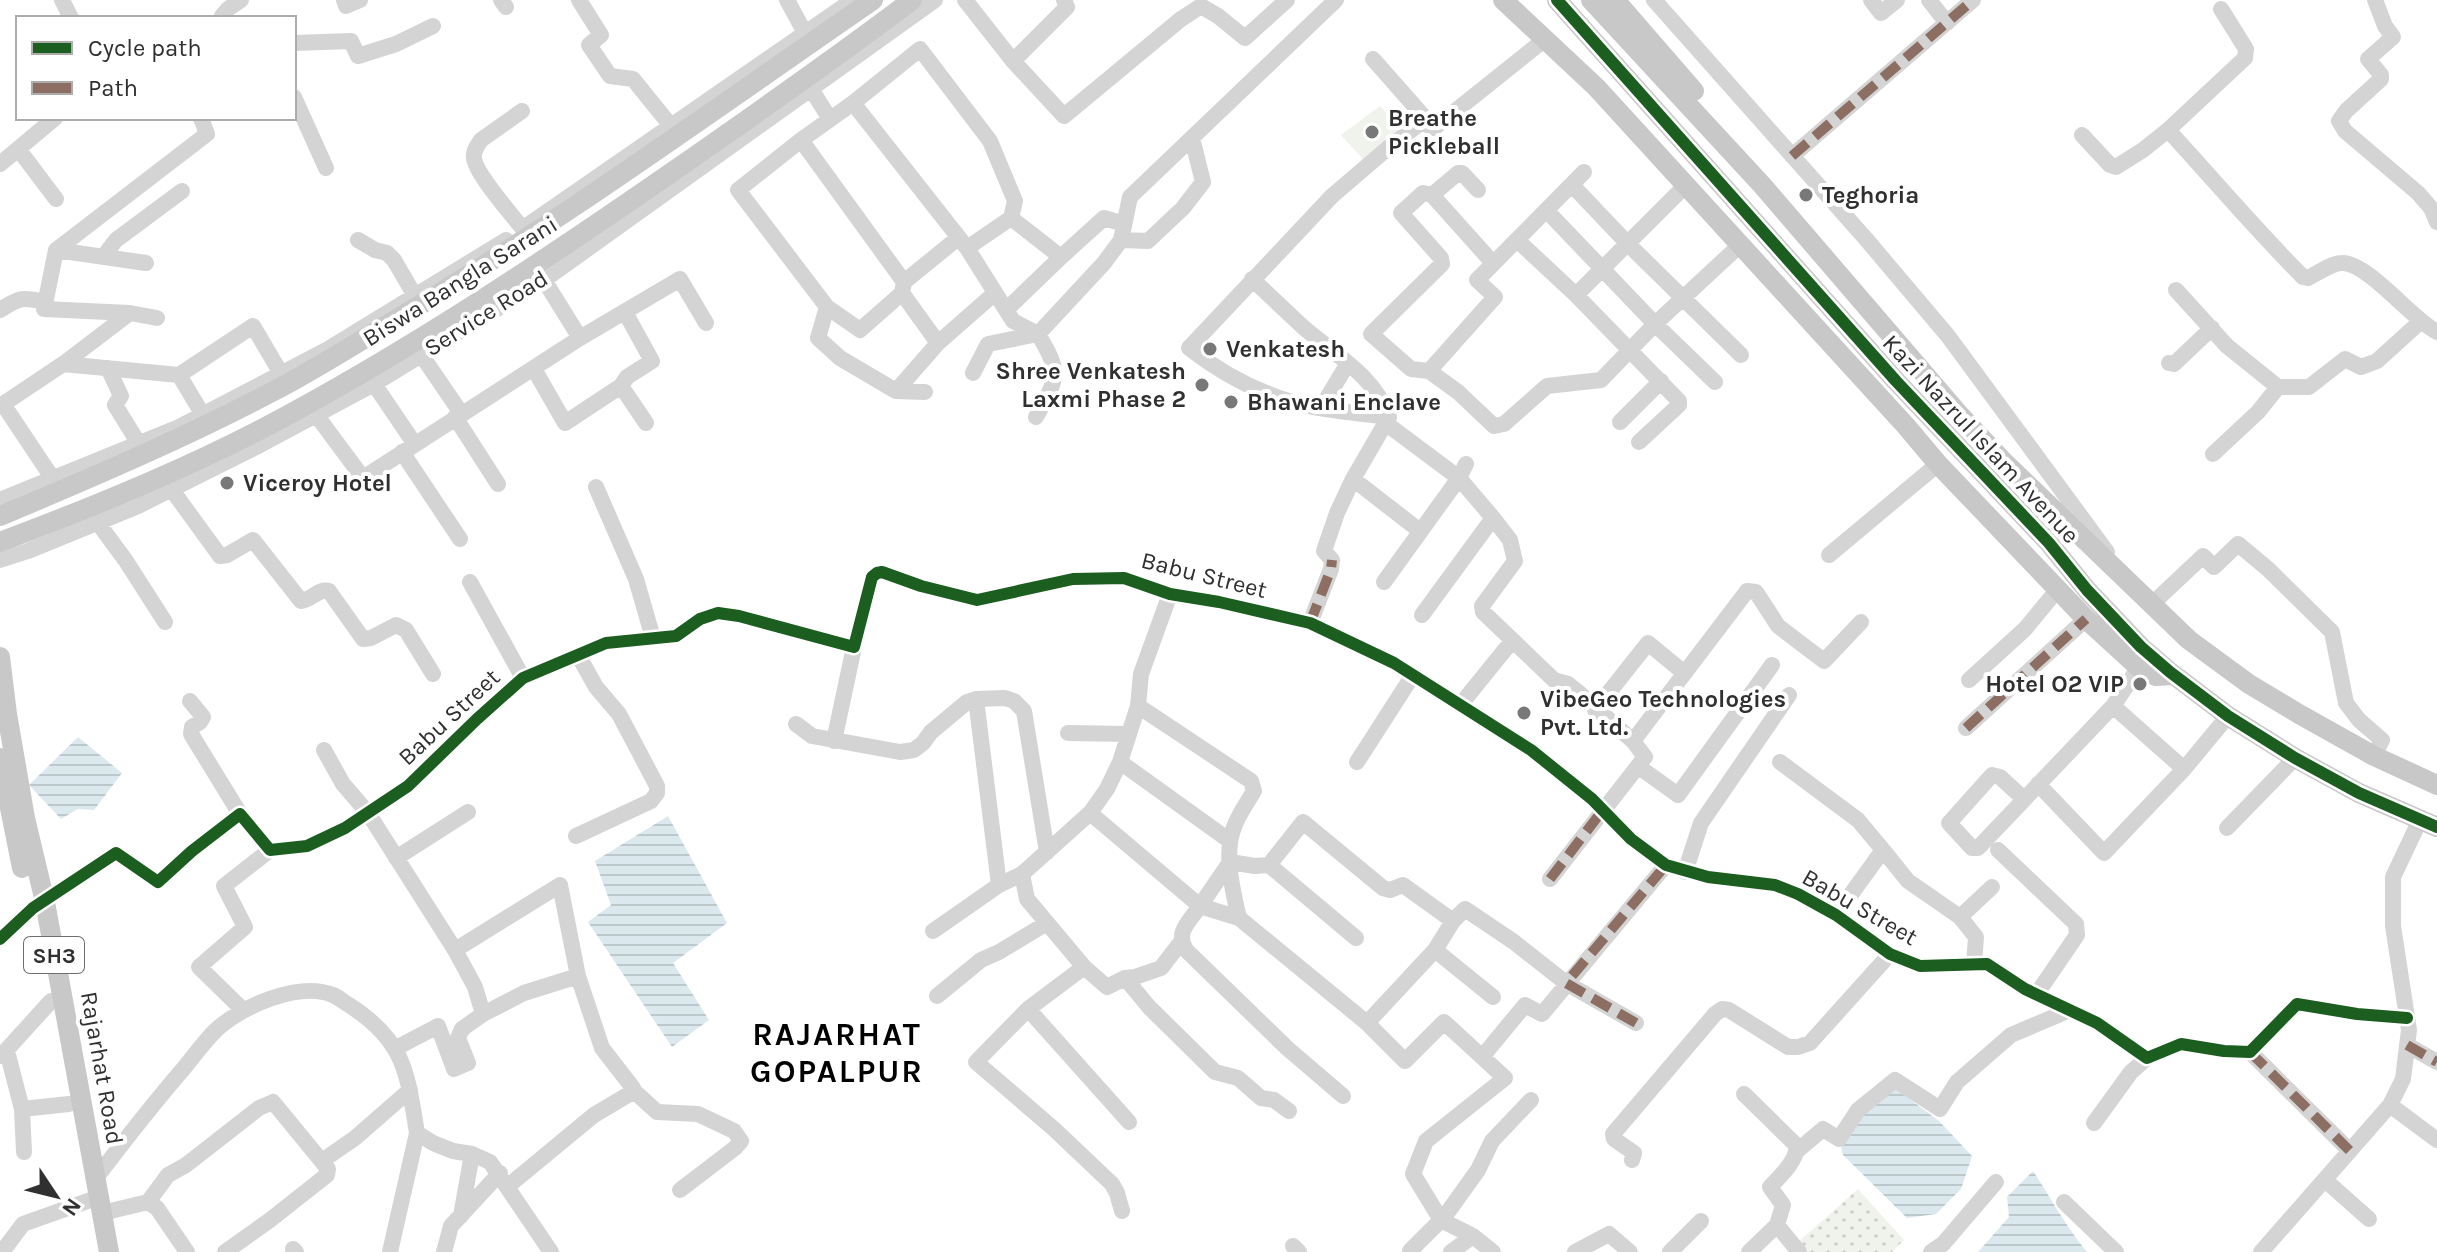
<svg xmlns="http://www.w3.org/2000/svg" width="2437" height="1252" font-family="Karla,sans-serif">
<defs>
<pattern id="grass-dots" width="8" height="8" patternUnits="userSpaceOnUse" patternTransform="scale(2)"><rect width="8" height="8" fill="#f0f2ec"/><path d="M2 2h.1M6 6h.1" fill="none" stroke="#ced0cb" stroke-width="1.8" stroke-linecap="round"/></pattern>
<pattern id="water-rules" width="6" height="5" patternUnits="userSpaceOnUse" patternTransform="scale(2)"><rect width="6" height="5" fill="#dbe9ee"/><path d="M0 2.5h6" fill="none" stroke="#bcc8cc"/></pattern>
</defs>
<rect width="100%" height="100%" fill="#fff"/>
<path fill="url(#grass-dots)" d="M1858,1189L1904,1240L1892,1252H1802L1795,1245Z"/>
<path fill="#f0f2ec" d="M1380,106L1403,130L1365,161L1341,135Z"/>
<path fill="url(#water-rules)" d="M78,737L122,773L94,810L78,809L61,819L29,785Z
M668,816L727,923L673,963L709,1020L672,1047L588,922L611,905L595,861Z
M1895,1088L1939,1121L1972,1156L1961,1189L1936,1214L1907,1218L1843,1155L1841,1147L1860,1116Z
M2033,1171C2051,1198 2066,1227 2087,1252H1978L2009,1217L2007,1197Z"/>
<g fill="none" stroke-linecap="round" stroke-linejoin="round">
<path stroke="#d4d4d4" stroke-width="16" d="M62,0L71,18
M344,0L346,6L360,0
M501,0L506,7
M579,0L601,35L589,45L610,76L633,79L671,126
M787,0L805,33
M965,0L1013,61L1064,116L1181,19L1201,6L1218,16L1245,38L1287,0
M1654,0L1866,239L1948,336L2107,552
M1871,0L1881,13L1897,0
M1929,0L1947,23
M2375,0L2385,26L2393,37L2368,59L2381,75V79L2346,111L2339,121L2345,131L2418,193L2431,208L2437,222
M2221,9L2246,49L2245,58L2168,130C2213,179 2256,230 2303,277L2308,278C2318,273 2332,263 2342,263C2367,262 2412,319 2437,332
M223,18L222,16L228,9L241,0
M294,43L351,41L358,56L396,44L433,26
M1373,59L1433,127
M1013,61L1067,7L1064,0
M811,89L830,119
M294,97L326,168
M522,111L481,140C477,146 473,151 474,158C475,173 512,215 523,229
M2082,135L2110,165L2116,167L2143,150L2168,130
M801,140L853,103
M19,150L56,199
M1792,156L1973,0
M0,164L55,118
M1584,172L1477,280L1495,297L1429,371L1458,392L1494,426L1504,424L1547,386L1601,380L1655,324L1740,245
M1572,185L1629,245L1741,355
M1478,190L1462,173H1458L1432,195L1493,263
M1546,210L1655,324L1715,382
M1011,218L1061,257L1104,218L1124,224
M525,227L853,0
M358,240L375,250L387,253L394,260L415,296
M1121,240L1148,241L1183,208L1203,182L1192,138
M1517,240L1576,295
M967,248L1011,218L1015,201L990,141L920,49L853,103L967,248L1013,321L1038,334L1104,263L1121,240L1130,197L1336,0
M56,250L207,134L201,118
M103,257L116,240L182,191
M146,263L56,250L44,309L130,313L157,318
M1252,279C1269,295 1286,311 1303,327C1334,354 1375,376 1389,417
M544,280L580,338
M904,282L958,238
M2176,290L2227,346L2278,387H2309L2345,359L2361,367L2377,361L2420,322
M902,293L860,330L827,307L738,190L801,140L904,282L902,293L938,343L995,293
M827,307L818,338L840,358L896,391L925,392
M0,310C20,297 23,297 45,302
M1006,310L1061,257
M420,353L461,413
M2169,363L2174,364L2212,328
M63,364L179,375L253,326L286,382
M108,368L121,396L115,405L139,444
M534,369L565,423L621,386L627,377L652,361L625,312
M1429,371L1411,369L1371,334L1442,264L1441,258L1401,213L1423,193L1432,195
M973,373L988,344L1038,334C1062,374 1058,377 1036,417
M179,375L203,415
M374,384L414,443
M621,386L646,423
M896,391L938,343
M3,404L53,479
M0,406L63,364L130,313
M1321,408L1348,363
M317,416L363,478L580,338L680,279L706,323
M455,417L498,484
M1389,417C1358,413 1326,411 1295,403C1256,392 1220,372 1189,348L1332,196L1388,148L1422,122L1434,128L1544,40
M1384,422L1459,478L1493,518
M1620,422L1661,381
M1639,442L1679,405V401L1576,295L1686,185
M402,452L460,539
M2213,454L2258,412L2278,387
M1353,479L1420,531
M596,487L636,579L653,638
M172,490L220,556L227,555L253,540L301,601C311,600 319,588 329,591L363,639L371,638L396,625L406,630L433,674
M0,500L177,428L328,349L506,240
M98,523L126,561L165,622
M1829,555L1938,464
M0,560L28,551L138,506L260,445L374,384L544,280L935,0
M470,582L523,678
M1384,582L1459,478L1466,464
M1170,594L1141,674L1138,706L1120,762L1107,789L1090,813L1022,874L1027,899L1084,967L1107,987L1125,978L1135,977L1161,968L1181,942
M2151,605L2203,556L2214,567L2238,544L2268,569L2332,632L2346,703L2359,720L2382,740L2374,756
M1422,615L1493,518L1510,540L1515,561L1482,606L1483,612L1554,680L1568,684L1578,692L1633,741L1645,757L1550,879
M1310,623L1331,569L1332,560L1324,551L1337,513L1353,479L1389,417
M1969,680L2025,629L2058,589
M976,699L999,885
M190,701L203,717L200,722L192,727L191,734L240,814
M1461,704L1512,641
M1138,706L1251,781L1254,791C1247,803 1237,816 1233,830C1224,856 1233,892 1239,918L1367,1023L1405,1061L1444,1022L1505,1078L1426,1141L1413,1174L1441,1220L1473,1236
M2113,706L2184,769
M1595,710L1648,643L1683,672
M796,724L812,736L900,752L914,750L923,743L931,732L967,702L976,699L1005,698L1014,701L1024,711L1047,852
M1966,728L2086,619
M1068,733L1127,734
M834,741L854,647
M1633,741L1747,591L1756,592L1778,626L1824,661L1861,622
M324,750L343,784L368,813L455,950L475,987L483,1014L462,1029L458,1038L468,1063L454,1069L438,1026L396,1048
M1120,762L1230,841
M1357,762L1413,675
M1780,762L1858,820L1883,850L1836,915
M1639,767L1678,795L1772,665
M2038,784L2104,853L2184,769L2228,716
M2024,799L2000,777L1992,775L1949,823L1972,848H1978L2113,706L2139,667
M1090,813L1200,906C1189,922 1175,932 1186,950L1287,1048L1343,1096
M2227,828L2295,758
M576,836L651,801L657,793V786L619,714L596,687L578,655
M1883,850L1908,881L1960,917L1976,937L1974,964
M1998,850L2076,924L2077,935L2036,995
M396,858L468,812
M1269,865L1356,938
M1685,872L1701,823L1789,695
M1960,917L1992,887
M1239,918L1200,906L1230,862L1255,866L1269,865L1303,822L1383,888L1390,890L1403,885L1453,921
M933,931L999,885L1022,874
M0,939L33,908L116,853L158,882L192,851L240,814L270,850L307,846L345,828L408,786L477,719L523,678L606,643L676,636L700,619L718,613L739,616L854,647L872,577L877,573L882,572L921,586L977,600L1073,579L1124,578L1170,594L1219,602L1310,623L1394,663L1531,750L1592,799L1631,839L1666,865L1708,877L1775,885L1798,894L1836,915L1890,954L1920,966L1987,964L2025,989L2097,1023L2147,1058L2181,1044L2224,1051L2250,1052L2297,1004L2357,1014L2407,1018
M455,950L560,885L578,976
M1435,950L1493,997
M1084,967L1028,1009L976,1062L1054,1129L1112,1184L1117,1193L1122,1211
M1125,978L1149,1007L1215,1072L1238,1078L1261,1098L1274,1100L1289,1111
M937,996L981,960L999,952L1047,923
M1028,1009L1129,1122
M243,1010L199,967L245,927L224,886L270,850
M483,1014L524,993L578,976L602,1048L633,1088L631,1093L594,1115L508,1186
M1367,1023L1435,950L1453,921L1465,909L1514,942L1566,983L1636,1023
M2407,1045L2437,1062
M7,1051L22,1109L69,1104
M2250,1052L2350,1151
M1,1056L51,1001
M1482,1057L1525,1005L1542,1014L1666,865
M634,1091L657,1112L698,1114L734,1131L741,1141L735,1148L680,1190
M1744,1094L1797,1146C1796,1162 1781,1175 1770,1187L1783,1205L1777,1225
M2390,1105L2437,1140
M22,1109L24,1152
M2094,1123L2131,1072L2147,1058
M1797,1151L1823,1129L1839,1139L1858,1110L1895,1080L1940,1109L1957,1082L2011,1035L2070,1010
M329,1156L355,1138L410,1090
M1632,1160L1634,1153L1614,1139L1613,1134L1715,1014L1722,1009L1729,1010L1788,1047H1798L1810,1043L1890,954
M96,1178C124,1141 153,1104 184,1068C194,1056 204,1042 215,1031C239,1007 299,981 333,995C338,997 344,1002 349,1005C405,1041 407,1072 417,1133L433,1143L453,1151L472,1154L490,1162L551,1252
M2325,1180L2369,1219
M148,1202L157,1208L187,1252
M2064,1202L2116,1252
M102,1213L148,1202L168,1175L186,1165L259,1108L273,1102L328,1169L327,1175L270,1220L225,1252
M461,1216L472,1154
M1293,1246L1299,1252
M293,1249L296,1252
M1410,1251L1445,1216L1478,1170L1492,1141L1531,1100
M2,1252L23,1224L99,1197
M390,1252L417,1133
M444,1252L451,1226L500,1173
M1451,1252L1473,1236L1493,1252
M1575,1252L1609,1234L1630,1252
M1670,1252L1701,1221
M1749,1252L1777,1225L1799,1252
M1931,1252L1943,1244L1996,1182
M2261,1252L2390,1105L2403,1079L2409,1030L2393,926V877L2420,820"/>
<path stroke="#c8c8c8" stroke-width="20" d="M1503,0L1596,87L1906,426L1938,464L2086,619L2144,672L2156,676L2173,675
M1557,0L1896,381L2049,543L2087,590L2141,647L2170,672L2228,716L2295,758L2359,793L2437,827
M1591,0L1762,185L1958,413L2004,462L2189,640L2249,684L2299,714L2374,756L2437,785
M1615,0L1694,91
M0,516C91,478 182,439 270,393C309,373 347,349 385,326C553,227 712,111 873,0
M0,542C98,505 196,465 288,415C428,339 560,250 691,159C765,107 840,55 912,0
M0,657L7,714L25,818L45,902L109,1252
M0,758L22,868"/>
<path stroke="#8d6e63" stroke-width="10" stroke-dasharray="20 10" stroke-linecap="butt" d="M1792,156L1973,0
M1310,623L1331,569L1332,560
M1966,728L2086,619
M1550,879L1602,811
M1636,1023L1566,983L1666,865
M2407,1045L2437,1062
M2250,1052L2350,1151"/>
<g stroke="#fff" stroke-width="17">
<path id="cycleway" d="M1557,0L1896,381L2049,543L2087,590L2141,647L2170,672L2228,716L2295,758L2359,793L2437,827
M0,939L33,908L116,853L158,882L192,851L240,814L270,850L307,846L345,828L408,786L477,719L523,678L606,643L676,636L700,619L718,613L739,616L854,647L872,577L877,573L882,572L921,586L977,600L1073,579L1124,578L1170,594L1219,602L1310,623L1394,663L1531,750L1592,799L1631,839L1666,865L1708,877L1775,885L1798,894L1836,915L1890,954L1920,966L1987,964L2025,989L2097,1023L2147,1058L2181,1044L2224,1051L2250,1052L2297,1004L2357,1014L2407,1018"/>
</g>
<use href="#cycleway" stroke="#1b5e20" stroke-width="12"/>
</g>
<g fill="#787878" stroke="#fff" stroke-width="3">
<circle cx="1372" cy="132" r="8"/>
<circle cx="1806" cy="195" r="8"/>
<circle cx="1210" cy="349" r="8"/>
<circle cx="1202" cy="385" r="8"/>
<circle cx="1231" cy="402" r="8"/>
<circle cx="227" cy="483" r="8"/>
<circle cx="2140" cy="684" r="8"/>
<circle cx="1524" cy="713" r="8"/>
</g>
<g text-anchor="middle" stroke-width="8" stroke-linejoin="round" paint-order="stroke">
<rect fill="#fff" stroke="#6e6e6e" stroke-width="2" x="24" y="937" width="60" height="36" rx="6"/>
<g font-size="22" font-weight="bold" fill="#303030">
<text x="54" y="963">SH3</text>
</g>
<g font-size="24" font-weight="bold" fill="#303030" stroke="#fff" text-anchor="start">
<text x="1388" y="126">Breathe<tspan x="1388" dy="28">Pickleball</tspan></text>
<text x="1822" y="203">Teghoria</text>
<text x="1226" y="357">Venkatesh</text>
<text x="1186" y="379" text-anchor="end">Shree Venkatesh<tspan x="1186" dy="28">Laxmi Phase 2</tspan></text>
<text x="1247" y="410">Bhawani Enclave</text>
<text x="243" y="491">Viceroy Hotel</text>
<text x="2124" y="692" text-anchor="end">Hotel O2 VIP</text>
<text x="1540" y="707">VibeGeo Technologies<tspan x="1540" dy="28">Pvt. Ltd.</tspan></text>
</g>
<g font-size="24" fill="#303030" stroke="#fff">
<text transform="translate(460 281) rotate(-32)" y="8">Biswa Bangla Sarani</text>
<text transform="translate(486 313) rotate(-32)" y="8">Service Road</text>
<text transform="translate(1981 439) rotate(47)" y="8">Kazi Nazrul Islam Avenue</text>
<text transform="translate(1204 575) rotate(14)" y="8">Babu Street</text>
<text transform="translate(449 717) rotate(-43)" y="8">Babu Street</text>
<text transform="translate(1860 907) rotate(30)" y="8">Babu Street</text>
<text transform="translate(102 1068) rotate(80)" y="8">Rajarhat Road</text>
</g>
<g font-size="32" font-weight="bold" letter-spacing="2" fill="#000" stroke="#fff">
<text x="837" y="1045">RAJARHAT<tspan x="837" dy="37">GOPALPUR</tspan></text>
</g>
</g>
<rect x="16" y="16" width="280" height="104" fill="#ffffff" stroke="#acacac" stroke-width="2"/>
<rect x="32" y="42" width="40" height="12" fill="#1b5e20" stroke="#acacac" stroke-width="2"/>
<text x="88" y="56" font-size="24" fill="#303030">Cycle path</text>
<rect x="32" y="82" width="40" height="12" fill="#8d6e63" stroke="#acacac" stroke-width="2"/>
<text x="88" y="96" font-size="24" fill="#303030">Path</text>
<g transform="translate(56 1196) rotate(125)" stroke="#ffffff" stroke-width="6" paint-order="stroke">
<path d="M0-6L14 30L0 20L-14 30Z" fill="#303030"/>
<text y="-12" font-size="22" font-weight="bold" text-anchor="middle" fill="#303030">N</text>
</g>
</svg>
